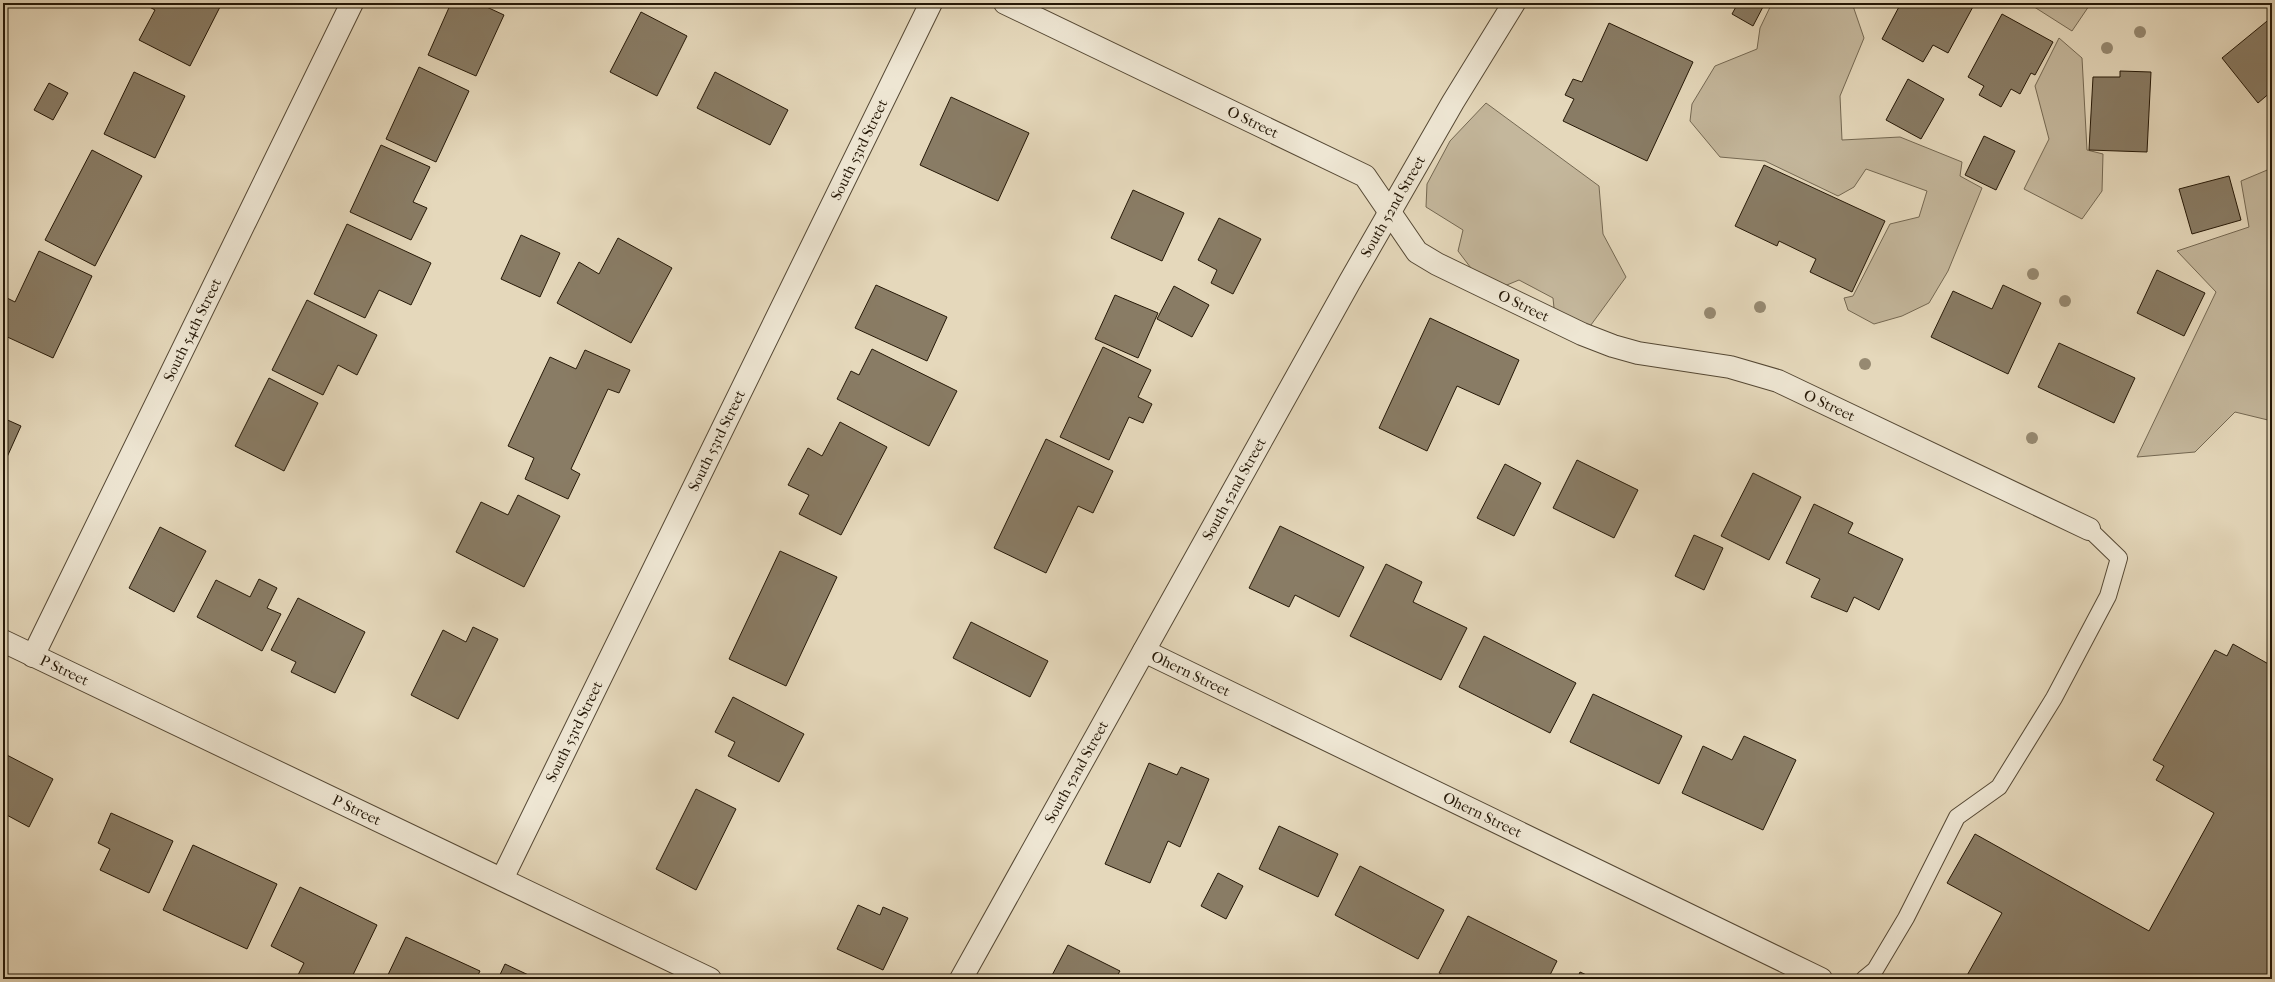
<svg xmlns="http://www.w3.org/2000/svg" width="2275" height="982" font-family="'IM FELL French Canon',serif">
<rect width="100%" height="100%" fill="#e5d8bb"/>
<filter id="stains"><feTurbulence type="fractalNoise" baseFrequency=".005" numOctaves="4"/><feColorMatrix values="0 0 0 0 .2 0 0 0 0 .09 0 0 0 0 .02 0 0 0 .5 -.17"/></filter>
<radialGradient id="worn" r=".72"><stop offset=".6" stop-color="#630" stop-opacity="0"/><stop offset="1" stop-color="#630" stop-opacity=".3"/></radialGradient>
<path fill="#c4b79c" stroke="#746852" d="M1772,3H1852L1864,38L1840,96L1842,140L1900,137L1962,162L1960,176L1982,188L1948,271L1929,303L1902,316L1874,324L1848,310L1844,298L1853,296L1890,224L1919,217L1927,191L1866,169L1854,187L1838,196L1765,161L1720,157L1690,121L1692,104L1715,66L1757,49L1760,28Z
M2028,3H2091L2072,31Z
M2059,38L2082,58L2087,150L2103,154L2102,191L2082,219L2024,189L2049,139L2035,86Z
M1486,103L1599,186L1603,234L1626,277L1588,329L1555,318L1553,298L1519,280L1502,287L1477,276L1458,251L1463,230L1426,207L1427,184L1450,141Z
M2272,168V421L2235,412L2195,452L2137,457L2216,292L2177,251L2249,227L2241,181Z"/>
<path fill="#897c65" stroke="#251807" d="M142,3H222L190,66L139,40L155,10Z
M451,3H478L504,15L476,76L428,55Z
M1738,3H1765L1753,26L1732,14Z
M1901,3H1975L1948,53L1933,45L1923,62L1882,39Z
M641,12L687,36L657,96L610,72Z
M2002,14L2053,42L2035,75L2031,73L2020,94L2011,89L2001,107L1979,95L1984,86L1968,77Z
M2272,17V91L2258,103L2222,58Z
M1609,23L1693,62L1647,161L1563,121L1574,99L1565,95L1573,79L1582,82Z
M419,67L469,91L436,162L386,139Z
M2120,71L2151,72L2147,152L2089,150L2093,77H2120Z
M134,72L185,96L155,158L104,134Z
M715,72L788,110L770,145L697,108Z
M1908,79L1944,99L1921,139L1886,120Z
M49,83L68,93L53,120L34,110Z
M951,97L1029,133L998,201L920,165Z
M1984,136L2015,151L1996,190L1965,175Z
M381,145L430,167L413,202L427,208L411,240L350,212Z
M92,150L142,176L95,266L45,240Z
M1764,165L1885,221L1852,292L1810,272L1816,259L1779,241L1777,246L1735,226Z
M2229,176L2241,220L2192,234L2179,189Z
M1133,190L1184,213L1162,261L1111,238Z
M1219,218L1261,239L1233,294L1211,283L1217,270L1198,260Z
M347,224L431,263L411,305L379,290L365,318L314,294Z
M521,235L560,253L540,297L501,279Z
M618,238L672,268L631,343L557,303L579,262L599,274Z
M39,251L92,276L53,358L3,335V296L15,302Z
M2157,270L2205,293L2184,336L2137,313Z
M876,285L947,317L927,361L855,328Z
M2003,285L2041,303L2008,374L1931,337L1953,291L1992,309Z
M1174,286L1209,305L1192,337L1157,319Z
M1115,295L1158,313L1138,358L1095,339Z
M307,300L377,335L357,375L338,365L323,395L272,370Z
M1430,318L1519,360L1499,405L1457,386L1427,451L1379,428Z
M2059,343L2135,378L2114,423L2038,387Z
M1103,347L1151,370L1138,397L1152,404L1143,423L1129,417L1109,460L1060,437Z
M872,349L957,391L929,446L837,399L851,371L859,375Z
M585,350L630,370L619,393L608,389L571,469L580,474L568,499L525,479L534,458L508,446L550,357L576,369Z
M269,378L318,403L284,471L235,446Z
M3,418L21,426L3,466Z
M840,422L887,447L841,535L799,514L809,495L788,485L808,448L822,456Z
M1046,439L1113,471L1093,513L1078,506L1046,573L994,548Z
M1577,460L1638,490L1614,538L1553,508Z
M1505,464L1541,483L1514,536L1477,518Z
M1753,473L1801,497L1769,560L1721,536Z
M518,495L560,516L524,587L456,552L481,502L508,515Z
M1814,504L1853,523L1848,533L1903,559L1879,610L1854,597L1847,612L1811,597L1820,579L1786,563Z
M1280,526L1364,567L1339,617L1295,595L1289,607L1249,588Z
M160,527L206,551L174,612L129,588Z
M1694,535L1723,548L1704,590L1675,576Z
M780,551L837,577L786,686L729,659Z
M1386,564L1422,582L1413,602L1467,628L1441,680L1350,636Z
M259,579L277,588L267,608L281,614L262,651L197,617L216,580L250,597Z
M298,598L365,632L335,693L291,672L296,662L271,650Z
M971,622L1048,661L1030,697L953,658Z
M473,627L498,639L458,719L411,695L443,630L466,642Z
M1484,636L1576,683L1550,733L1459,687Z
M2233,644L2272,666V979H1965L2002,913L1947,883L1975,834L2149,931L2214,813L2156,780L2164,766L2153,760L2215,650L2227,656Z
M1593,694L1682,736L1659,784L1570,742Z
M733,697L804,734L779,782L728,756L735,742L715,732Z
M1744,736L1796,760L1763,830L1682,793L1703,746L1732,760Z
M3,753L53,779L29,827L3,813Z
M1149,763L1177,775L1181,767L1209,779L1180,847L1168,841L1150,883L1105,864Z
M696,789L736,809L696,890L656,869Z
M111,813L173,841L149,893L100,870L110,849L98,843Z
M1279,826L1338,854L1318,897L1259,869Z
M193,845L277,884L247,949L163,910Z
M1360,866L1444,910L1418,959L1335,915Z
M1218,873L1243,886L1226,919L1201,906Z
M300,887L377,925L351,979H296L304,963L271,946Z
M858,905L880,915L883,907L908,918L883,970L837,949Z
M1468,916L1557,961L1548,979H1452L1439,973Z
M406,937L480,971L476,979H386Z
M1068,945L1120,971L1115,979H1050Z
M505,964L537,979H498Z
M1580,972L1595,979H1577Z"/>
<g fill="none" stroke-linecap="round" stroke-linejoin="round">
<g stroke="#554834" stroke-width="18">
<path id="service" d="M1864,979L1875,970L1906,918L1957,817L1999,787L2054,698L2108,596L2119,558L2089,529"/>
</g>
<g stroke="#554834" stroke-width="24">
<g id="minor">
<path id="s1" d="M1005,3L1365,176L1417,252L1437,264L1582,334L1613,346L1638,353L1730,367L1778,381L2089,529"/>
<path id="s2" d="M3,641L710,979"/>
<path id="s3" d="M1144,651L1821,979"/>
<path id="s4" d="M33,656L352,3"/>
<path id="s5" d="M502,879L931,3"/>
<path id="s6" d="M961,979L1349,283L1453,102L1514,3"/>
</g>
</g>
<use href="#service" stroke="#eee6d3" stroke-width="16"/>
<use href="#minor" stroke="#eee6d3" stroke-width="22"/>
</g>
<g fill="#968971">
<circle cx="2140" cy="32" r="6"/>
<circle cx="2107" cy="48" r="6"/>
<circle cx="2033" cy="274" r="6"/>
<circle cx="2065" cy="301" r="6"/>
<circle cx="1760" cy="307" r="6"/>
<circle cx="1710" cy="313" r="6"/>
<circle cx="1865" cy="364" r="6"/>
<circle cx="2032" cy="438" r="6"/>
</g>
<g text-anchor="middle" stroke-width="4" stroke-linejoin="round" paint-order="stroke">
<g font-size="15" fill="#251807" stroke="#eee6d3">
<text dy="5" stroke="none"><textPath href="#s1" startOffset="275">O Street</textPath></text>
<text dy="5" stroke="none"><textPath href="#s5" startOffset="812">South 53rd Street</textPath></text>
<text dy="5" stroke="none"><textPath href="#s6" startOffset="885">South 52nd Street</textPath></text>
<text dy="5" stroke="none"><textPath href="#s1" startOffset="611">O Street</textPath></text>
<text dy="5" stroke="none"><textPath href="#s4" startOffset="363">South 54th Street</textPath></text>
<text dy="5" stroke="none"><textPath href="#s1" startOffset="935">O Street</textPath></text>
<text dy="5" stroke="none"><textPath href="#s5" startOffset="488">South 53rd Street</textPath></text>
<text dy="5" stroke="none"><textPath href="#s6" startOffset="561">South 52nd Street</textPath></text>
<text dy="5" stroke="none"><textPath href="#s2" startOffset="68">P Street</textPath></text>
<text dy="5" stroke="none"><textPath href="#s3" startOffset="52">Ohern Street</textPath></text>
<text dy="5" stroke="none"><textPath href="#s5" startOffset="164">South 53rd Street</textPath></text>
<text dy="5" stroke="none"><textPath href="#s6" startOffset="237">South 52nd Street</textPath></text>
<text dy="5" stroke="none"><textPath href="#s2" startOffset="392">P Street</textPath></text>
<text dy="5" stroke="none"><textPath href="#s3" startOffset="376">Ohern Street</textPath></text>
</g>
</g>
<rect width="2275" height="982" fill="none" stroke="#e5d8bb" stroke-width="16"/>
<rect x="4" y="4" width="2267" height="974" fill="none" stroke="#251807" stroke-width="2"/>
<rect x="8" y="8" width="2259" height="966" fill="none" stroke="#251807"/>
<rect width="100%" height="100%" filter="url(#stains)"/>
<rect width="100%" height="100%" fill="url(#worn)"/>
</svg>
